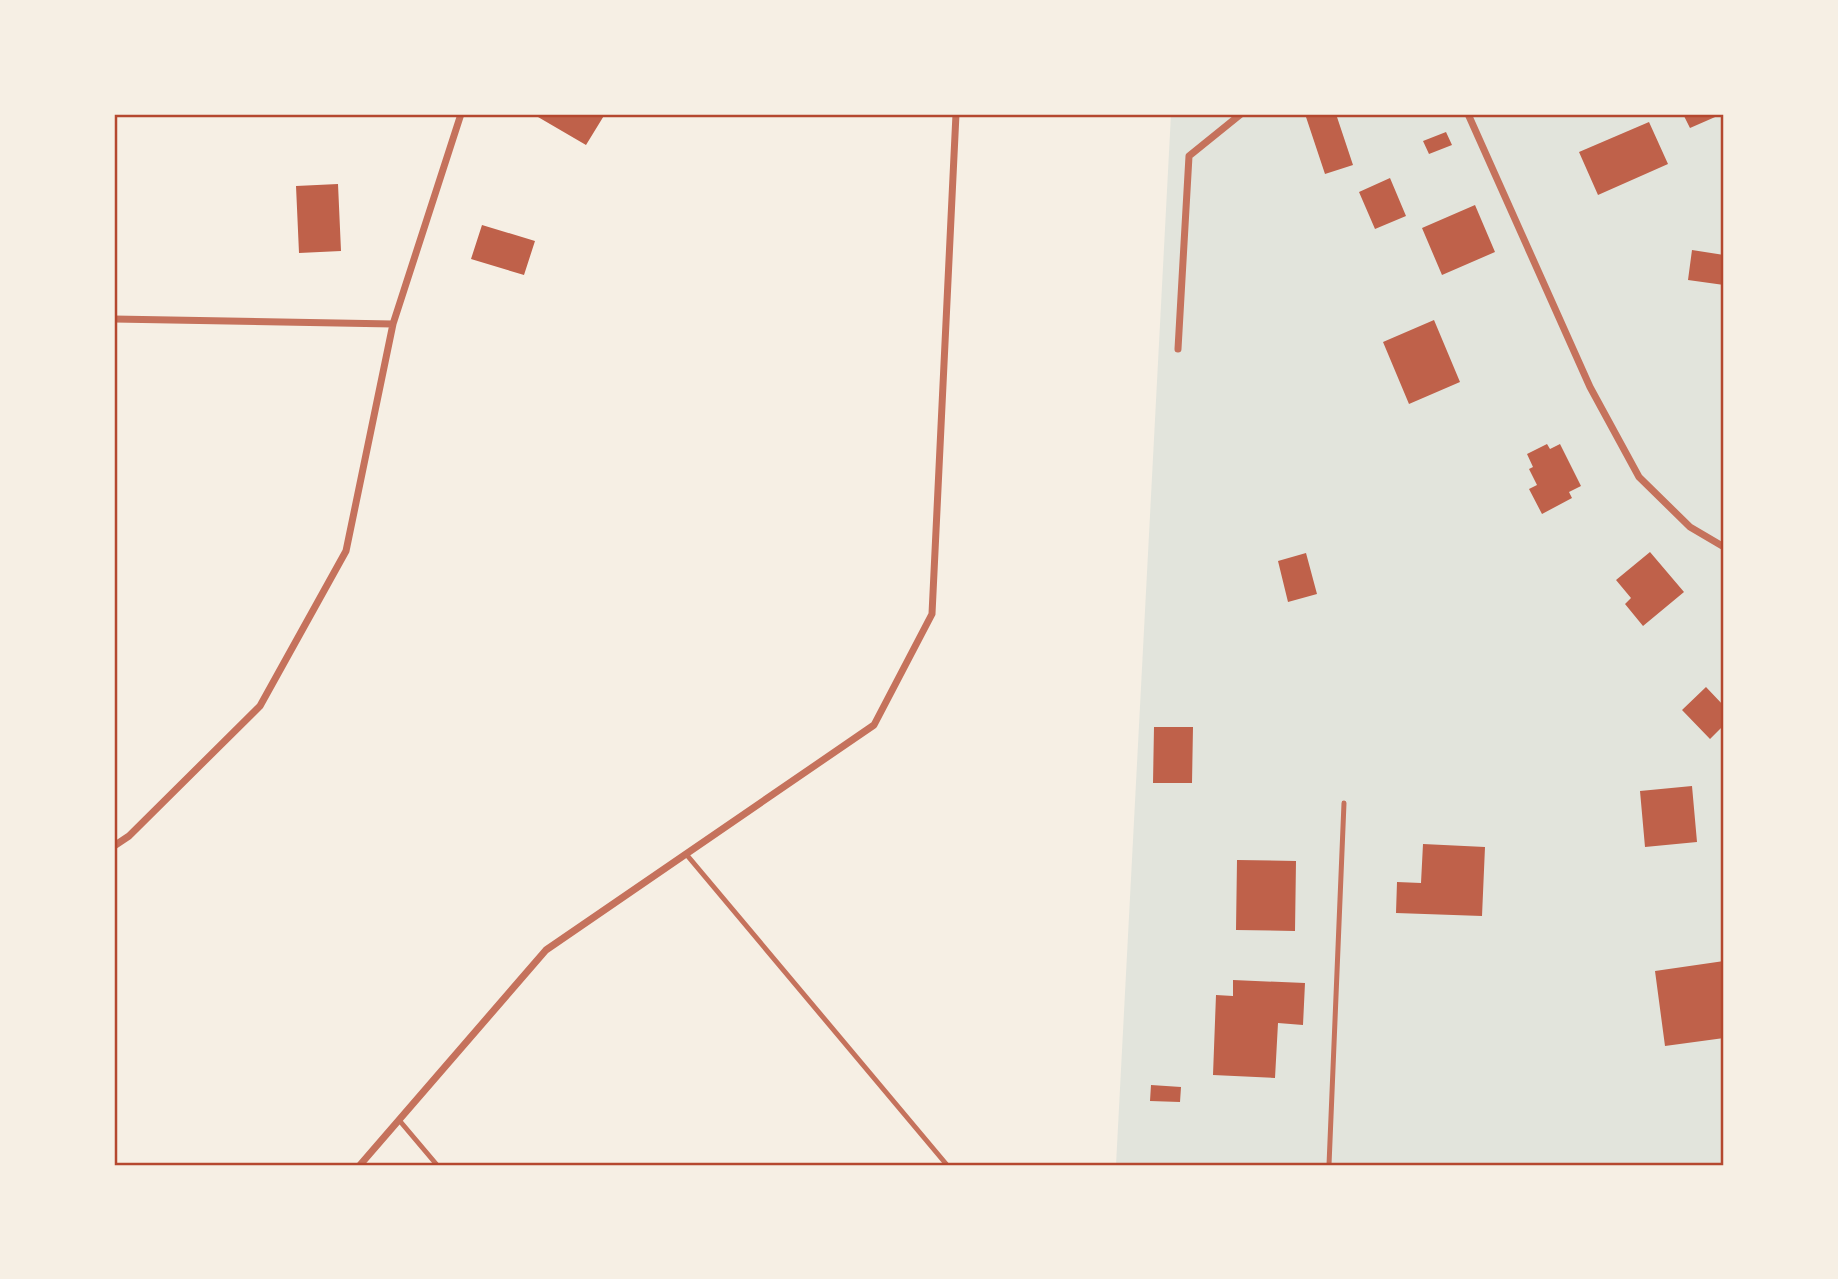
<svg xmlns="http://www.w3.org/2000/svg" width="1838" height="1279" font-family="'Noto Serif',serif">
<rect width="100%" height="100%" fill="#f6efe4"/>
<path fill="#e2e4dc" d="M1171,114H1724V1165H1116Z"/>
<path fill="#bf614a" d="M540,114H605L586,145L538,117Z
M1315,114H1336L1353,165L1325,174L1306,117Z
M1683,114H1722L1690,128Z
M1649,122L1668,164L1598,195L1579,152Z
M1446,132L1452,145L1429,154L1423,141Z
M1390,178L1406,216L1375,229L1359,192Z
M338,184L341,251L299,253L296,186Z
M1475,205L1495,252L1442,275L1422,228Z
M482,225L535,241L524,275L471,259Z
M1692,250L1724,255V285L1688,280Z
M1434,320L1460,382L1409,404L1383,342Z
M1547,444L1550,449L1560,444L1581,486L1569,492L1572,498L1542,514L1529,489L1537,485L1529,469L1533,467L1527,454Z
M1650,552L1684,592L1643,626L1625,604L1631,598L1616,580Z
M1306,553L1317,594L1288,602L1278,561Z
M1706,687L1724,706V725L1710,739L1682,710Z
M1154,727H1193L1192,783H1153Z
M1692,786L1697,842L1645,847L1640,791Z
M1423,844L1485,847L1482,916L1396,913L1397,882L1421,883Z
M1237,860L1296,861L1295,931L1236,930Z
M1724,961V1038L1665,1046L1655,971Z
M1233,980L1305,983L1303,1025L1278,1023L1275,1078L1213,1075L1216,995L1233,996Z
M1151,1085L1181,1087L1180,1102L1150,1101Z"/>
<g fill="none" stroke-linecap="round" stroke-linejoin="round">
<path stroke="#c5725c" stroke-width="5" d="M686,854L947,1165
M399,1120L437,1165
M1329,1165L1344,803"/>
<path stroke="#c5725c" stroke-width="7" d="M1468,114L1590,387L1639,477L1690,527L1724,547
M114,319L393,324
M1178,349L1189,156L1241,114
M114,846L129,836L260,706L346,551L393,324L461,114
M360,1165L546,950L874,725L932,614L956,114"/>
</g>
<rect width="1838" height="1279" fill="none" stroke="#f6efe4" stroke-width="231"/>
<rect x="116" y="116" width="1606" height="1048" fill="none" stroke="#b5482f" stroke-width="2.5"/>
</svg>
